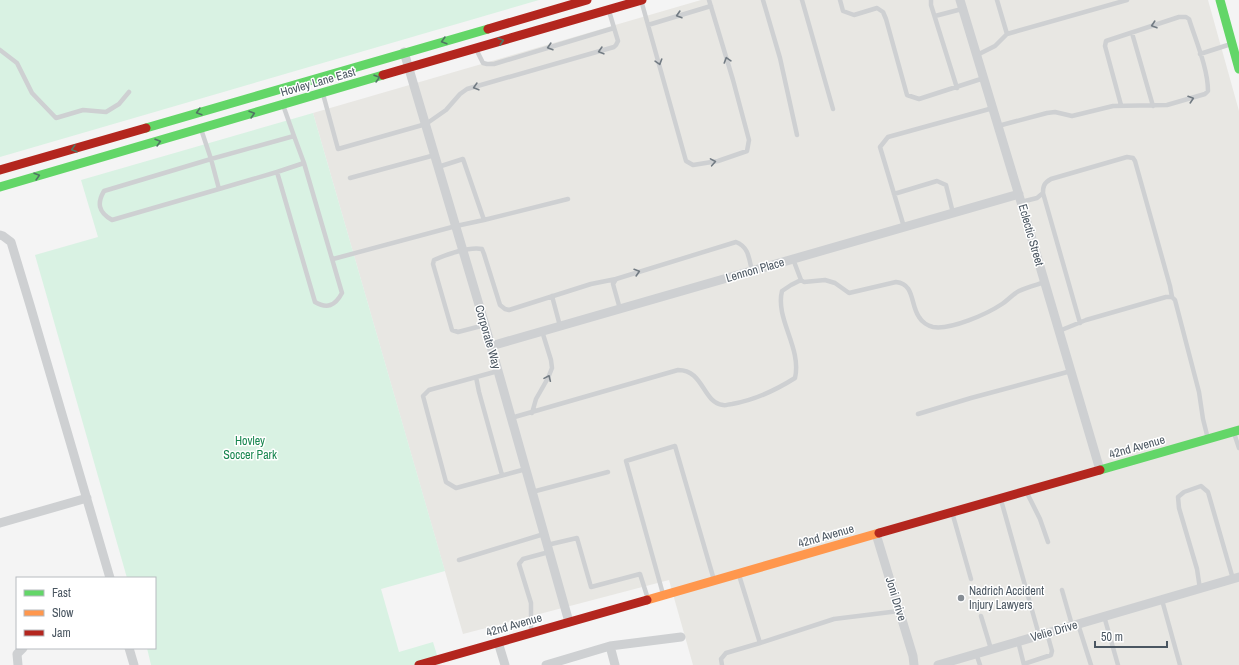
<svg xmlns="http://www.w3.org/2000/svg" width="1239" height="665" font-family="'Archivo Narrow',sans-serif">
<rect width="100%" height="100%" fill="#f4f4f4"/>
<path fill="#e8e7e3" d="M701,0H1208L1239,111V665H693L669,580L463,634L313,113Z"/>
<path fill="#d9f2e3" d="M0,0H539L0,157Z
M313,113L445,571L381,589L399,652L433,642L440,665H151L147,648H155V578H127L35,255L98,237L81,180Z"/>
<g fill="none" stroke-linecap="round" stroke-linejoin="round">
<path stroke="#ced0d2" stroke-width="4.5" d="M641,0L686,161L693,165L718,161L747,151L749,140L733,80L709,0
M763,0L780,58L797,135
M802,0L833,109
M840,0L843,11L854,15L877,8L883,12L886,19L907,95L919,99L984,78
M931,0V5L957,88
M997,0L1007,34L1127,0
M935,16L962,9
M648,25L711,6
M1132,33L1153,106
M476,49L483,63L487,64H494L614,28
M0,50L17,63L32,93L56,118L83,110L106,112L119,104L129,92
M1200,54L1231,44
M977,55L995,46L1007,34
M323,94L338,149L426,124L446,110L460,94L467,89L614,47L616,45L618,41L609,11
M283,105L294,136
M998,126L1047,113L1055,112L1072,116L1113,106L1167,105L1205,94L1208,91C1208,69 1196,41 1189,19L1186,17H1179L1106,41L1105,46L1121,105
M201,129L211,159L294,136L304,163L342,293C335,306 327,309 315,302L277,172L219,189L211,159L104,191C97,203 98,212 112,220L219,189
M277,172L304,163
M350,178L435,155
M1043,193L1080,323
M894,194L937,181L946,185L953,213
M1021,202L1037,198L1043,193C1043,186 1044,183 1051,179L1127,157L1133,158L1135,161L1170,286L1172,297
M484,220L568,199
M904,227L880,147L888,137L993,108
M333,259L456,226L484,220L463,159L438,167
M793,259L801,280L804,282L825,280L835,283L849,293L896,282C915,284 910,304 919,317C922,322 928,326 933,327C951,330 987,314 1002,304C1008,300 1013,294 1019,291C1027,287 1036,285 1045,282
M552,296L560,326
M620,309L613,284L616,279L736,242C749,247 749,259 752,271
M485,325L458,332L452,330L433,264L434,260C445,255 470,246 482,249L484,254L500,305L505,309L509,310L591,284L616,279
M1059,331L1086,320L1166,297H1172L1175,300L1199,392L1203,419L1208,439
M498,371L429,390L423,396L446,482L456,488L526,469
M476,377L479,392L502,475
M532,413L536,399L548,378L552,368L551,360L542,331
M918,414L971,398L1071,371
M511,418L678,370C704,370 702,402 723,405C725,406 729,404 732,404C755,400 776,390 795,378C802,348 775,319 782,291L791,285L801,280
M1234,433L1239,448
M532,492L608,472
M1027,493L1040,519L1048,542
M1001,500L1039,635
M952,512L971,579
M547,545L577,538L591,587L640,574L648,599
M459,560L544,534
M1200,589L1197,569L1179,508L1178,497L1184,492L1201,486L1208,492L1233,579
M1062,590L1072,625
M663,594L626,461L675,446L714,580
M1162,600L1180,665
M981,616L991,649
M1104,616L1118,665
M1078,624L1091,665
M531,631V603L519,564L523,559L549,552
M1018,641L1024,665
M760,643L834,619L899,611
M976,653L980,665
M1024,664L1051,655L1052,651L1047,633
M722,665L721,659L726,653L760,643L739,575"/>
<path stroke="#ced0d2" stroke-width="9" d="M960,0L1021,202L1100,470
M404,52L485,325L569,622
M0,235L3,236L11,242L30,305L110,578
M491,346L1019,194
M0,523L87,498
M876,534L913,656L914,665
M498,642L505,665
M610,646L615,665
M129,648L134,665
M18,665L17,654L23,648
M546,665L610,646L681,637
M938,665L1239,577"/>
<path stroke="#63d668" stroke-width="9" d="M1220,0L1239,69
M146,128L488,29
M0,187L383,75
M1100,470L1239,430"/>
<path stroke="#ff974d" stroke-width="9" d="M647,600L879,533"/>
<path stroke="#b3261e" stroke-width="9" d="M488,29L587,0
M383,75L642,0
M0,170L146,128
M879,533L1100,470
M419,665L647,600"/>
</g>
<defs><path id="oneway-chevron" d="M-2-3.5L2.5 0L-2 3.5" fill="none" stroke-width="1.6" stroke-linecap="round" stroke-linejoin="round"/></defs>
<g stroke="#727b83">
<use href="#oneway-chevron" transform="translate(679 15) rotate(163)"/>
<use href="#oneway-chevron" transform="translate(1154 25) rotate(162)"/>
<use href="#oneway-chevron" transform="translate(550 47) rotate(163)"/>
<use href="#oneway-chevron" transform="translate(601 51) rotate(164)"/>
<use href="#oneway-chevron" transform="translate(727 60) rotate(-107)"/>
<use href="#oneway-chevron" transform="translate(659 62) rotate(73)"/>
<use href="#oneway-chevron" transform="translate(476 87) rotate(164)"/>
<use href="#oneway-chevron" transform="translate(1191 99) rotate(-18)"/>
<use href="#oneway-chevron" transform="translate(713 162) rotate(-10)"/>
<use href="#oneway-chevron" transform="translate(637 272) rotate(-17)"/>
<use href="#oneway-chevron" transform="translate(548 378) rotate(-66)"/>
</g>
<g stroke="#507663">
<use href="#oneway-chevron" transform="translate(444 41) rotate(164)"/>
<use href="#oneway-chevron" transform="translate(501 41) rotate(-16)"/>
<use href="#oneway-chevron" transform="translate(377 78) rotate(-16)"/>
<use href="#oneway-chevron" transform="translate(199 112) rotate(164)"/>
<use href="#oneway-chevron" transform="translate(252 114) rotate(-16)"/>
<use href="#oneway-chevron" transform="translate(158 142) rotate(-16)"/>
<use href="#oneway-chevron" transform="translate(74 149) rotate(164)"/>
<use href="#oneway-chevron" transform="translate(37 176) rotate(-16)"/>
</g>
<circle fill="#868d94" stroke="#fff" stroke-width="1.5" cx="961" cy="598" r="4"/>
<g text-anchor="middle" stroke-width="3" stroke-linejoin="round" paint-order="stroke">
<g font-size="12" fill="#4a5661" stroke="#fff">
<text transform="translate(318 82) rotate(-16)" y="4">Hovley Lane East</text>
<text transform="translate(1031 235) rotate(74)" y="4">Eclectic Street</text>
<text transform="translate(755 270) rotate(-16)" y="4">Lennon Place</text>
<text transform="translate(488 337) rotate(74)" y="4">Corporate Way</text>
<text transform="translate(1137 447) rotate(-16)" y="4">42nd Avenue</text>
<text transform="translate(826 536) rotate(-16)" y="4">42nd Avenue</text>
<text transform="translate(896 599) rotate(73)" y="4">Joni Drive</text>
<text transform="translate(514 625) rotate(-16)" y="4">42nd Avenue</text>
<text transform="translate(1054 631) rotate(-16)" y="4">Velie Drive</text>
</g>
<g font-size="12" fill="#17864f" stroke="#fff">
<text x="250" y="445">Hovley<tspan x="250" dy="14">Soccer Park</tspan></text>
</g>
<g font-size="12" fill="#4a5661" stroke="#fff" text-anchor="start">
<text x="969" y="595">Nadrich Accident<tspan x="969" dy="14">Injury Lawyers</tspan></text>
</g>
</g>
<rect x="16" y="577" width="140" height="72" fill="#ffffff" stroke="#b7bbc0"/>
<rect x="24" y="590" width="20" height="6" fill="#63d668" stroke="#b7bbc0"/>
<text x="52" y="597" font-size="12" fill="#4a5661">Fast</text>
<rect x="24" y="610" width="20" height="6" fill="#ff974d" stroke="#b7bbc0"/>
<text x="52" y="617" font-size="12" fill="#4a5661">Slow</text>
<rect x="24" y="630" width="20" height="6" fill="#b3261e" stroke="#b7bbc0"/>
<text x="52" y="637" font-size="12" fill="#4a5661">Jam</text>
<path d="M1095 641v6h72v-6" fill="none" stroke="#4a5661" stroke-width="2"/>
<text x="1101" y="641" font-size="12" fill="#4a5661" stroke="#ffffff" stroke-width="3" paint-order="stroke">50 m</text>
</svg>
